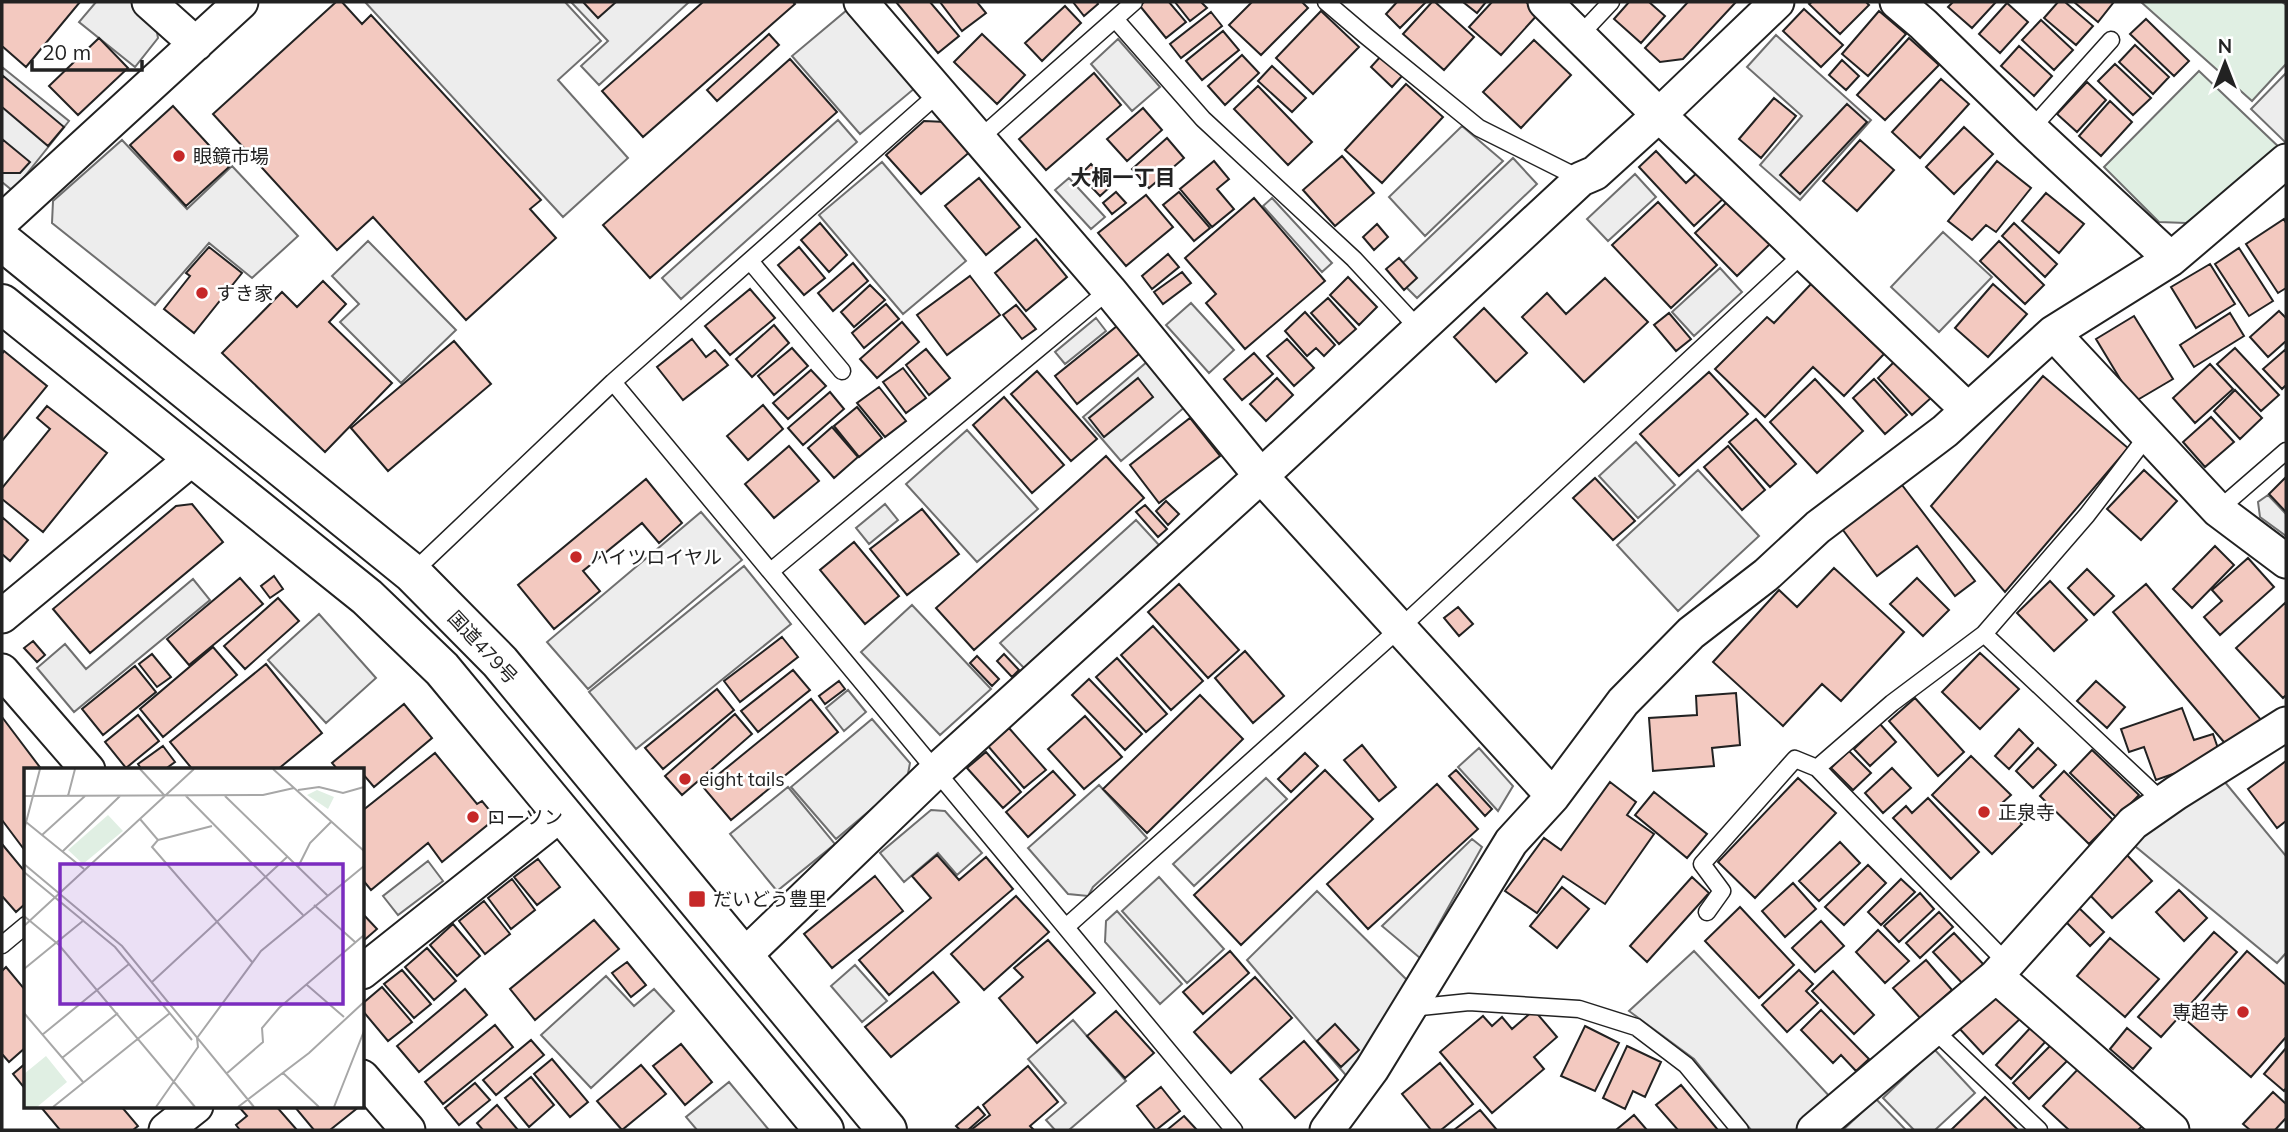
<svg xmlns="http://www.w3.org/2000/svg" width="2288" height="1132" font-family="Mulish,'Noto Sans JP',sans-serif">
<rect width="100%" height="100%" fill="#fff"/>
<path fill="#e0efe3" stroke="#6f6f6f" stroke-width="2" d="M2141,2H2282L2286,5V64L2252,101Z
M2199,71L2283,151L2186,223L2159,222L2104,167Z"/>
<path fill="#ededed" stroke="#6f6f6f" stroke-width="2" d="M96,2H131L155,21L158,38L135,67L79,22Z
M365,2H565L601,41L558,80L628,158L563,217Z
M571,2H689L599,85L581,66L608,41Z
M847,10L915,88L860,134L792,56Z
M1776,35L1871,120L1800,200L1760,165L1802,116L1747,67Z
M1118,39L1160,87L1132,111L1091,64Z
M2,67L69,121L13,191L2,182Z
M2286,73V143L2251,109Z
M838,120L857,142L681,299L662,278Z
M1462,126L1503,161L1425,236L1389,197Z
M122,140L187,209L232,166L298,236L252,278L209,243L155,305L52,223L53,201Z
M1513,158L1537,184L1417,298L1392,273Z
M882,162L966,261L903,314L819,215Z
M1635,174L1656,197L1608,241L1587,219Z
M1069,178L1105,217L1091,229L1055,190Z
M1272,198L1332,263L1322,272L1263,206Z
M1943,232L1992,277L1939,332L1891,287Z
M368,241L456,330L401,383L340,322L359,304L332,276Z
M1720,268L1742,292L1694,336L1672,312Z
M1191,303L1234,350L1209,373L1166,325Z
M1096,318L1106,331L1065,364L1055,352Z
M1148,361L1186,406L1121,461L1083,417Z
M967,430L1038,509L977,562L906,484Z
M1636,442L1675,485L1638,518L1599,476Z
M1698,470L1759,536L1678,611L1617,545Z
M2268,495L2286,514V536L2260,517L2258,502Z
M885,504L898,520L869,544L856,528Z
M701,512L742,560L588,689L547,642Z
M1136,520L1159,545L1024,668L1000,643Z
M744,566L791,624L636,749L589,692Z
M193,579L210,600L74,712L37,668L65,644L86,669Z
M912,605L991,689L940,735L861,652Z
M319,614L376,678L326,723L268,660Z
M848,690L866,712L844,731L826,708Z
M872,719L910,763L907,779L836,839L791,787Z
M1479,748L1513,786L1498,811L1458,767Z
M1266,778L1287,799L1194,886L1173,864Z
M2224,781L2286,856V953L2277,963L2130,842Z
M1099,785L1147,838L1093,887L1088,896L1068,894L1028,848Z
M788,787L835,844L777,891L730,834Z
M931,810L945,811L982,853L957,875L938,853L904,882L880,853Z
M1472,839L1482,847L1420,958L1382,926Z
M428,861L443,881L398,915L383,896Z
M1159,877L1224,949L1187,983L1122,911Z
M1317,891L1412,985L1350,1080L1247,960Z
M1117,911L1182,984L1160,1004L1105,942L1106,921Z
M1694,951L1832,1099L1798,1130H1751L1694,1059L1629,1011Z
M855,965L887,1001L862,1022L831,986Z
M606,976L634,1006L654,989L674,1011L591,1088L541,1035Z
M1073,1020L1126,1081L1069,1130H1055L1046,1120L1066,1103L1028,1059Z
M1934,1049L1975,1093L1935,1130H1914L1883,1098Z
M729,1082L769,1130H697L686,1117Z
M1876,1099L1906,1130H1843Z"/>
<path fill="#f3c9c0" stroke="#222" stroke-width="2" d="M2,2H80L26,67L2,46Z
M336,2H342L362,24L371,15L541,200L530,209L556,238L466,320L373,217L337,250L213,114Z
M583,2H616L598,18Z
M703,2H793L795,4L643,137L602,91Z
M896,2H930L959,36L938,53Z
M940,2H977L986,13L962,31Z
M1073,2H1097L1098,4L1084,16Z
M1144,2H1169L1186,22L1166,38L1140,6Z
M1175,2H1201L1207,8L1190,21Z
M1252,2H1302L1308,8L1261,55L1229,25Z
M1397,2H1426L1400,28L1386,14Z
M1432,2H1435L1474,37L1444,70L1403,34Z
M1463,2H1486L1477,13Z
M1492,2H1526L1539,13L1501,55L1469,27Z
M1629,2H1649L1665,16L1641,43L1614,19Z
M1688,2H1736L1683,59L1660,62L1645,48Z
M1812,2H1866L1869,5L1840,34L1809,4Z
M1953,2H1996L1972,28L1948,7Z
M2058,2H2065L2093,26L2076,45L2044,18Z
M2074,2H2112L2113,3L2098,22Z
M2007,3L2028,22L2000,53L1979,34Z
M1065,6L1081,23L1042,61L1025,43Z
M1804,9L1843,45L1821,67L1783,31Z
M1321,11L1359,47L1313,94L1276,58Z
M1879,11L1906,34L1868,76L1842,54Z
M1211,12L1222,26L1181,58L1170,44Z
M2146,19L2189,61L2174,76L2130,34Z
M2041,20L2073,50L2054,70L2022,40Z
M1223,31L1239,50L1202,80L1186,61Z
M769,34L779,45L717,101L707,90Z
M982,34L1025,75L997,104L954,62Z
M99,38L128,68L78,115L49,86Z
M1909,38L1939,65L1885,120L1857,95Z
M1534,40L1571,75L1521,128L1483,92Z
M2135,45L2169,77L2153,94L2119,62Z
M2019,46L2052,76L2034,96L2001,66Z
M1242,55L1259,73L1225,105L1208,86Z
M1381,56L1402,76L1392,87L1371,67Z
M790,59L837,112L650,278L603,225Z
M1842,60L1859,76L1846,90L1829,75Z
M2115,64L2151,98L2133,115L2098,81Z
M1272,66L1306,98L1292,112L1258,81Z
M1094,73L1121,105L1046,170L1019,139Z
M2,75L64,127L48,146L2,107Z
M1941,79L1969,104L1920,158L1892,132Z
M2087,82L2106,100L2077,132L2057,114Z
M1406,84L1443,117L1382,183L1345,150Z
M1258,86L1312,142L1288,165L1234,109Z
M1774,98L1796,116L1761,158L1739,139Z
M2110,101L2132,122L2101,156L2079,136Z
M1847,104L1867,122L1800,194L1780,175Z
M173,106L229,167L186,206L130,145Z
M1143,108L1162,130L1127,161L1107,139Z
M924,121L946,122L972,150L921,194L886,155Z
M1964,127L1993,154L1954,194L1926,167Z
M1167,138L1184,158L1149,188L1132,169Z
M2,139L30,162L20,173H2Z
M1860,140L1894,170L1857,211L1823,181Z
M1656,151L1686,183L1700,170L1725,197L1694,226L1639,167Z
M1342,156L1374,193L1335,226L1303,190Z
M1214,161L1229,179L1217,189L1234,209L1212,227L1180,189Z
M1997,161L2031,188L1996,232L1986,225L1972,240L1948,221Z
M1091,164L1111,186L1100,196L1080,175Z
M979,178L1020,227L986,255L945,206Z
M1116,192L1126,203L1112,214L1103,203Z
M1179,192L1210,228L1194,241L1163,205Z
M2046,193L2084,224L2059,253L2022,221Z
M1146,195L1173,227L1126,266L1098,233Z
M1254,198L1325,281L1245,349L1206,303L1216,294L1185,258Z
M1728,201L1770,244L1737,276L1695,233Z
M1658,202L1717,265L1671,308L1612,245Z
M2284,219L2286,223V288L2278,293L2246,244Z
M820,223L847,255L829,272L801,240Z
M2014,223L2057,264L2045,277L2002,236Z
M1377,224L1388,237L1374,250L1363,237Z
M1036,239L1067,277L1026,311L995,273Z
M1999,241L2044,285L2025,304L1980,261Z
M209,247L242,273L194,333L164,309L190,276L186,273Z
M799,247L825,278L804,295L778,265Z
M2239,248L2273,301L2249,316L2215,264Z
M1168,254L1179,267L1152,289L1142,276Z
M1399,258L1417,278L1404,290L1386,269Z
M853,263L868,281L833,311L818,293Z
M2210,264L2235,304L2196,328L2171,287Z
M1182,272L1191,283L1163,304L1154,292Z
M970,276L1000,315L947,355L917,315Z
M1348,277L1377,307L1359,325L1330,295Z
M1605,278L1648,322L1584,382L1522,317L1547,293L1566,314Z
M323,281L346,304L329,322L392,383L325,452L222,353L282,292L297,307Z
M1811,284L1884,354L1844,396L1813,367L1765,417L1715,369L1767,317L1774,323Z
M1993,284L2027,314L1988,357L1955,328Z
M870,285L885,300L854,327L841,312Z
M750,289L775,318L730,355L705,326Z
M1328,298L1356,329L1339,344L1311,313Z
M886,304L899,319L864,348L852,333Z
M1016,305L1036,329L1022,339L1003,315Z
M1484,308L1527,353L1496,382L1454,337Z
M2279,311L2286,318V341L2268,357L2250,337Z
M1305,312L1335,345L1324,356L1316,348L1307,356L1285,331Z
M1669,313L1691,339L1676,351L1654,325Z
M2230,313L2244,336L2194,367L2180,345Z
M2134,316L2173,379L2134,402L2096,339Z
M902,322L919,342L877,378L860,359Z
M1122,322L1144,350L1077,404L1055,376Z
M774,325L789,343L752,377L736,359Z
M692,339L706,357L715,350L728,365L683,400L657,367Z
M1287,339L1314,368L1294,386L1267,356Z
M454,341L491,384L388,471L351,428Z
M792,348L808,366L774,395L758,376Z
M2235,348L2279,395L2261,411L2217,364Z
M926,349L950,378L929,395L906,365Z
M2286,349V385L2282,389L2263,369Z
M4,351L47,386L2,441V354Z
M1254,353L1273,374L1242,400L1224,379Z
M1897,359L1932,397L1912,415L1878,378Z
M2210,364L2233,389L2195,423L2173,398Z
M903,368L926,398L906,413L883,382Z
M811,370L826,386L788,419L773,403Z
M1037,371L1097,439L1071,461L1011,394Z
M1709,372L1748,414L1679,476L1640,434Z
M2043,376L2128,448L2005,592L1931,506Z
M1138,378L1153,397L1104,437L1089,418Z
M1277,378L1293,395L1266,421L1250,404Z
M1815,379L1863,431L1817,473L1770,422Z
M1874,379L1907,415L1885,434L1853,398Z
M879,387L906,421L885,437L857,403Z
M2235,390L2262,418L2240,439L2214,411Z
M830,392L844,409L803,445L788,428Z
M1004,397L1064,465L1032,493L973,425Z
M763,405L783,429L748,460L727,436Z
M47,406L107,453L43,532L2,499V488L50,429L37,418Z
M857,407L882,438L859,457L834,426Z
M2211,417L2234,442L2205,467L2183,442Z
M1190,418L1220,456L1159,503L1130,465Z
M1756,419L1796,464L1770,487L1729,442Z
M832,427L858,457L834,478L808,448Z
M789,446L819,481L774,518L745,484Z
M1728,446L1765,490L1742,510L1704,467Z
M1106,456L1144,498L974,650L936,608Z
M2144,470L2177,501L2141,540L2107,509Z
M2286,477V512L2269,494Z
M1595,478L1635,521L1613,540L1573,498Z
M646,479L682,523L659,543L642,523L583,571L600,591L554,629L518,585Z
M1899,481L1975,581L1955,596L1917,546L1877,576L1840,526Z
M1166,501L1179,514L1168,525L1156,511Z
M192,504L223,542L90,653L53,609L176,506Z
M1145,505L1167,529L1158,537L1136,512Z
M922,509L959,554L907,595L870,549Z
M2,517L28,540L10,561L2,554Z
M854,542L899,596L865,624L820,570Z
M2215,546L2234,565L2192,608L2173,589Z
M2248,558L2274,587L2220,635L2204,617L2222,601L2212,590Z
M1834,568L1904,632L1841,701L1822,684L1783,726L1713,662L1779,590L1797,607Z
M2087,569L2114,596L2094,615L2068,588Z
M274,576L283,589L270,598L261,586Z
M240,578L263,604L189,665L167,639Z
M1917,578L1949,610L1923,636L1890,604Z
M2050,581L2087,620L2054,651L2017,613Z
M1179,584L1239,650L1208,678L1148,612Z
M2146,584L2262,721L2229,748L2113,612Z
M278,598L299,621L245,669L224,646Z
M2286,602V695L2283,698L2236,648Z
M1458,607L1473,624L1459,636L1444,618Z
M1153,626L1203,681L1171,710L1121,655Z
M782,637L798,657L740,702L724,681Z
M33,641L45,655L37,662L24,648Z
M213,647L237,675L163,737L140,709Z
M1245,651L1284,696L1253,723L1215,678Z
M1980,653L2019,689L1980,729L1942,692Z
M152,654L171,677L157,687L139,664Z
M1004,654L1019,670L1012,677L997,661Z
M977,656L999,679L992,686L970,663Z
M1117,658L1167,714L1146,732L1096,677Z
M266,664L322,733L277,770H193L170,742Z
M135,666L156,692L103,735L82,709Z
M793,670L810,690L758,732L741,711Z
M1089,679L1142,734L1125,750L1072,695Z
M839,681L845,689L825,704L819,696Z
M2096,681L2125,707L2107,728L2077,701Z
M717,689L734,710L663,769L645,748Z
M1736,693L1740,745L1712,748L1714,766L1653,771L1649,718L1697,715L1696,696Z
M1200,695L1243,739L1147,833L1103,789Z
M1915,698L1964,752L1938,776L1889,721Z
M811,699L838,732L731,820L703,787Z
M404,704L432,738L374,787L362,773V770H338L332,763Z
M2182,708L2194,740L2213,734L2221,757L2156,780L2144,747L2129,752L2121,729Z
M735,714L752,734L682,795L665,776Z
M138,715L159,741L126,768L105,742Z
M1085,716L1122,757L1084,789L1048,749Z
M2,717L42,770H26V852L2,820Z
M1880,724L1896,742L1870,766L1854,749Z
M1009,728L1046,770L1024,788L988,746Z
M2019,729L2033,743L2009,769L1995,756Z
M1362,745L1396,787L1379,801L1344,760Z
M163,746L175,762L164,770H142L138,764Z
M2038,748L2056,765L2033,788L2016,771Z
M2092,750L2139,795L2117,818L2070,773Z
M1849,751L1871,773L1853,790L1831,768Z
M986,752L1021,792L1003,808L967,768Z
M435,753L477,804L482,801L496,818L442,862L428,843L371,890L362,879V811Z
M1305,753L1318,766L1291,792L1278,779Z
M1971,756L2011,795L2001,804L2022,824L1992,854L1932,795Z
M2286,761V821L2277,828L2248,789Z
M1892,768L1911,788L1883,813L1865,793Z
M1325,770L1373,819L1241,945L1194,895Z
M1456,770L1492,809L1485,816L1449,776Z
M1053,771L1075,795L1028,837L1006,812Z
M2064,771L2113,820L2089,844L2040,796Z
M1798,778L1836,813L1755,898L1718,862Z
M1610,782L1636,802L1627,815L1654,834L1605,904L1563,876L1537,913L1505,891L1544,838L1561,850Z
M1437,784L1478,829L1368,929L1327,884Z
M1654,792L1707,834L1687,858L1635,815Z
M1928,798L1979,852L1951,879L1893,818L1906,806L1912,813Z
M1840,842L1860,863L1819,901L1799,881Z
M2,844L26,873V903L16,912L2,896Z
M2124,852L2152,881L2112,918L2085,890Z
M937,855L959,880L986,857L1013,889L889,995L859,960L931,898L912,876Z
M538,859L560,887L537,905L514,877Z
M1868,865L1886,883L1844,925L1825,907Z
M875,876L903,911L832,968L804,934Z
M1692,877L1709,893L1647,962L1630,946Z
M512,879L535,910L511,929L488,898Z
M1901,879L1915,892L1881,925L1868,912Z
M1793,883L1816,909L1785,937L1762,911Z
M1562,887L1589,909L1557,948L1530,926Z
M2179,890L2207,918L2184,941L2156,912Z
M1920,893L1934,909L1899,942L1884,926Z
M1016,896L1049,932L984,990L951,954Z
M484,901L510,934L485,954L459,921Z
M1740,907L1794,965L1759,998L1705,941Z
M2078,907L2104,932L2090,946L2065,921Z
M1939,912L1953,927L1920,958L1906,943Z
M362,913L377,929L362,942Z
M594,920L619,949L535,1020L510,989Z
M1821,921L1844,946L1815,972L1792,948Z
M453,924L480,956L457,976L430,945Z
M1878,930L1909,961L1885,983L1856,952Z
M2214,932L2237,952L2161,1037L2138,1017Z
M1954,933L1985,966L1964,985L1933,952Z
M2110,938L2159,979L2125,1017L2077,976Z
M1048,940L1095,993L1037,1043L999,998L1023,977L1014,968Z
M427,948L456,981L434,1000L405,967Z
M1230,951L1249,973L1203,1014L1183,992Z
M2247,951L2286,985V1037L2251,1077L2186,1020Z
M1926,960L1952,990L1920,1018L1893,988Z
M627,962L646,985L631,997L612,973Z
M6,967L26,991V1047L9,1062L2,1054V971Z
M402,970L431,1004L414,1018L384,984Z
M1799,970L1813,984L1806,991L1818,1003L1787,1032L1762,1005Z
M1833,971L1874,1015L1854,1034L1812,991Z
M933,972L959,1002L891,1057L865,1027Z
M1255,977L1292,1018L1231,1073L1194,1032Z
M382,987L412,1022L388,1041L362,1010V1004Z
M465,989L487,1015L419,1072L397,1046Z
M1997,990L2023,1016L1983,1054L1958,1027Z
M1534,1010L1557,1037L1534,1057L1544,1069L1492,1113L1440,1052L1483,1016L1492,1026L1502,1017L1512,1029Z
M1821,1010L1869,1059L1856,1071L1841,1055L1833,1063L1801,1030Z
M1116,1011L1154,1053L1125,1078L1087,1036Z
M1335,1024L1359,1050L1341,1067L1317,1041Z
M495,1025L513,1047L443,1104L425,1082Z
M1585,1026L1619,1043L1595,1091L1561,1076Z
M2032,1026L2047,1040L2011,1079L1996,1065Z
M2127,1028L2151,1048L2133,1069L2110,1049Z
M531,1040L544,1055L496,1095L483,1080Z
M1304,1041L1338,1080L1295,1118L1260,1079Z
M681,1044L712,1082L685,1105L653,1066Z
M2051,1045L2067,1061L2029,1099L2013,1083Z
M1627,1046L1661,1062L1645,1097L1633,1091L1625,1109L1603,1098Z
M2286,1048V1088L2284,1091L2264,1074Z
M552,1059L588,1102L570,1117L534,1074Z
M26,1063V1090L13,1074Z
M1440,1063L1473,1104L1441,1130H1431L1402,1094Z
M641,1065L666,1094L622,1130L597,1101Z
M1028,1066L1058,1102L1030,1126L1034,1130H971L990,1115L983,1105Z
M2079,1068L2148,1121L2138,1130H2069L2043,1106Z
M531,1077L554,1105L529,1127L505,1098Z
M475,1083L490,1100L459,1125L445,1108Z
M1681,1085L1718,1130H1678L1656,1105Z
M1161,1087L1180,1111L1156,1130L1137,1106Z
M2273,1092L2286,1104V1118L2275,1130H2250L2243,1124Z
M1985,1097L2018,1130H1951Z
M497,1105L518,1130H483L477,1123Z
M40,1106H121L138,1126L133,1130H60Z
M241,1106H276L297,1130H240L236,1125L247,1116L239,1107Z
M294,1106H360L330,1130H314Z
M978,1107L985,1115L968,1130H960L956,1126Z
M1480,1110L1497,1130H1454Z
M1634,1115L1647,1130H1616Z
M1184,1116L1197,1130H1167Z"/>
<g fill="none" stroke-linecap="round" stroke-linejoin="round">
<g stroke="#222" stroke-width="19">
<path id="lane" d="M1326,2L1366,36L1479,128L1581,179
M1115,19L1203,119L1354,259L1419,329
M1579,36L1611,2
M2031,129L2111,40
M979,139L1134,2
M750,261L842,371
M613,382L1234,1130
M2218,510L2286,451
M771,571L1109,290
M412,573L613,382L939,93
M1984,634L2163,802
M1817,768L2007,963
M1707,912L1722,891L1702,864L1795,759L1817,768L1892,703L1984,634L2087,515L2148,435
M1066,927L1400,628L1804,253
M2,945L26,925
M1411,1008L1469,1002L1579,1009L1636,1027L1686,1065L1740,1130
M1933,1029L2039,1130"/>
</g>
<g stroke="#222" stroke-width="37">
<path id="street" d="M149,2L196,44
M861,2L1109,290L1261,476L1553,796
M1545,2L1659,115L1968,410
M1897,2L1923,24L2031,129L2171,259
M2,221L241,2
M2053,333L2218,510L2286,561
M2,616L194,457
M2,671L88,770
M743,957L937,770L1261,476L1581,179L1595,173L1659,115L1777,2
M362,972L562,813
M1996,976L2172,1130
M362,1077L408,1130
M166,1130L196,1106
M1327,1130L1372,1069L1511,842L1553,796L1623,702L1691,633L1766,575L1818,527L1945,431L2053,333L2171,259L2286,161
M1814,1130L1996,976L2133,823L2176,793L2286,724"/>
</g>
<g stroke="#222" stroke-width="42">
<path id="highway" d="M2,241L412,573L500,662L887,1130
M2,304L367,597L442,669L824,1130"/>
</g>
<use href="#lane" stroke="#fff" stroke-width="16"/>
<use href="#street" stroke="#fff" stroke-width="33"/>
<use href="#highway" stroke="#fff" stroke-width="38"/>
</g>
<g fill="#c62828" stroke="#fff" stroke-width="2.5">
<circle cx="179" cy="156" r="7"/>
<circle cx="202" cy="293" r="7"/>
<circle cx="576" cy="557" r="7"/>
<circle cx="685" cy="779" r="7"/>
<circle cx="1984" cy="812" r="7"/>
<circle cx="473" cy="817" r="7"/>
<rect x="688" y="890" width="18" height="18" rx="3.5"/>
<circle cx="2243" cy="1012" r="7"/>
</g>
<g text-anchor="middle" stroke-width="5" stroke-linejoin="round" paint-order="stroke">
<g font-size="19" fill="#222" stroke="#fff" text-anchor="start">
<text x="193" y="163">眼鏡市場</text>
<text x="216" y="300">すき家</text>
<text x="590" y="564">ハイツロイヤル</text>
<text x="699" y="786">eight tails</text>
<text x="1998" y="819">正泉寺</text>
<text x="487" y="824">ローソン</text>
<text x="713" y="906">だいどう豊里</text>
<text x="2229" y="1019" text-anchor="end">専超寺</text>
</g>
<g font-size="19" fill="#222" stroke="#fff">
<text transform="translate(483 647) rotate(47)" y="7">国道479号</text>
</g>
<g font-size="21" font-weight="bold" fill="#222" stroke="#fff">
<text x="1123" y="185">大桐一丁目</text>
</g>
</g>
<g transform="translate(24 768)">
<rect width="340" height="340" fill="#fff"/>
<path d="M293,22L310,29L304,41L283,27ZM84,47L99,63L59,96L44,82ZM22,288L43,314L13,339H0V306Z" fill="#e0efe3"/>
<path fill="none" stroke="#a7a7a7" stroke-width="2" d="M116,1L141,28M249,1L340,83M274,22L295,19L319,25L340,19M161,27L279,147M0,28L239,27L270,20M44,28L51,1M201,28L304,128M116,51L134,72L128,79L228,194M2,54L60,101M0,62L16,1M18,67L61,28M134,72L188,58M39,83L96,28M0,96L98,178L230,339M274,99L286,75L307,54M0,104L91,179L168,272M290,137L331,174M0,148L35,177L171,339M0,158L170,1M0,201L60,152M128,214L263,89M283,217L320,249M0,245L59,314M18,267L105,196M38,290L94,245M259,305L295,339M202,306L239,274L238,260L255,240L340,167M29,339L146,245M132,339L174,279L173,270L237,183L340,98M214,339L285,285L340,234M310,339L340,263"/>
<path fill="#7b2cbf" fill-opacity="0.15" stroke="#7b2cbf" stroke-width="3.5" d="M36,96H319V236H36Z"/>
<rect width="340" height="340" fill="none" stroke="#222" stroke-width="3.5"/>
</g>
<rect width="2288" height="1132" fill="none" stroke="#222222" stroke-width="7"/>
<g transform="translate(2225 63)" stroke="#ffffff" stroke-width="5" paint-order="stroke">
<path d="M0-5L12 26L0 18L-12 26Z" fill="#222222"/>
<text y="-10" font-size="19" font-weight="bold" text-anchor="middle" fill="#222222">N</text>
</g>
<path d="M32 60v10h110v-10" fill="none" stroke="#222222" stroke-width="3.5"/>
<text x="42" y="60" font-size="21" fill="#222222" stroke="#ffffff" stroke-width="5" paint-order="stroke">20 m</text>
</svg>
